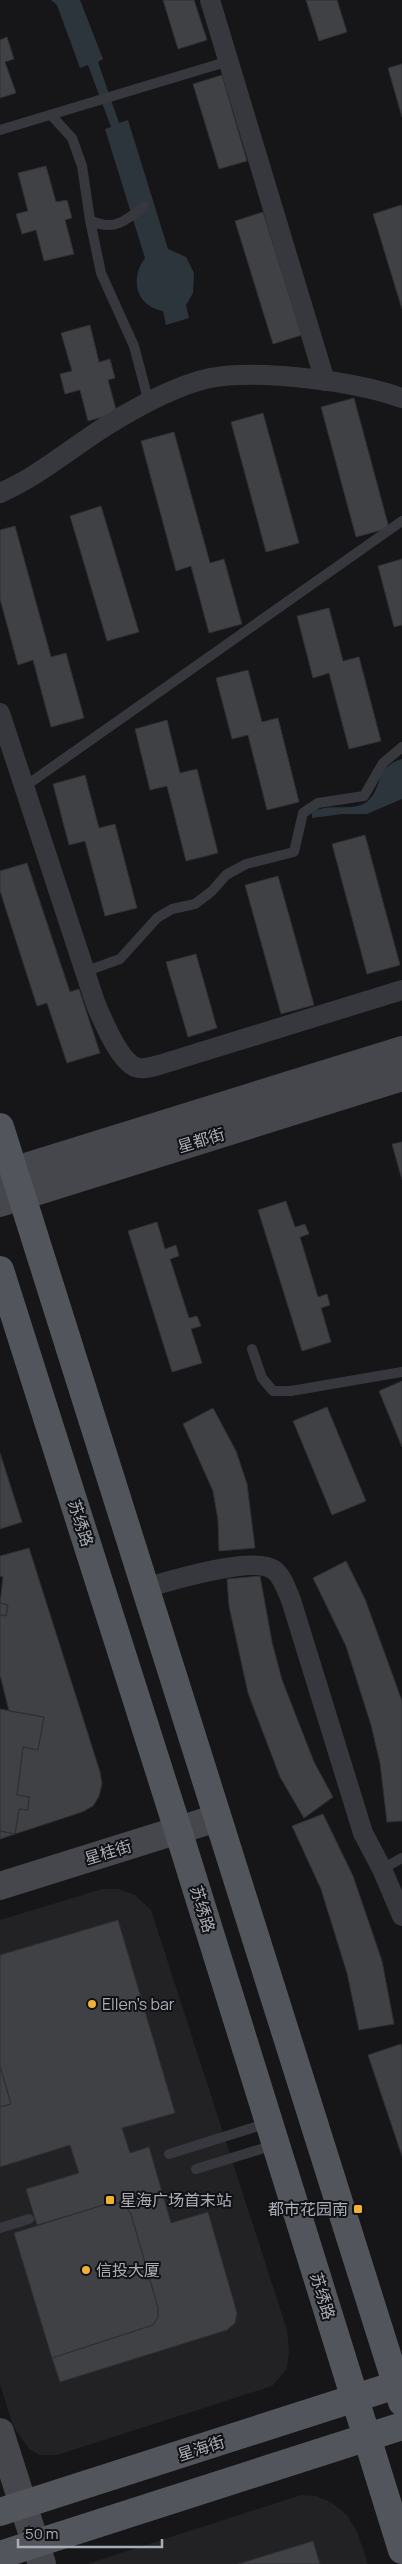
<svg xmlns="http://www.w3.org/2000/svg" width="402" height="2564" font-family="Manrope,'Noto Sans SC',sans-serif">
<rect width="100%" height="100%" fill="#161618"/>
<path fill="#222225" d="M102,1889H118L135,1895L151,1910L287,2330L289,2351L287,2369L272,2386L57,2455H40L29,2449L13,2426L0,2384V1920Z
M301,2495L316,2496L332,2503L347,2515L357,2532L368,2564H87Z"/>
<path fill="#2c353c" d="M51,0H80L103,59L98,62L119,123L128,120L168,249L186,257L194,273L193,293L186,305L189,318L166,325L163,311C135,306 130,278 145,258L105,129L111,127L88,65L80,68L57,5Z
M402,759V799L367,814H342L312,818V813C328,801 355,814 369,800C383,786 375,767 402,759Z"/>
<path fill="#404145" stroke="#303034" d="M163,0H194L207,40L178,49Z
M306,0H337L347,32L319,41Z
M7,37L14,59L5,62L16,93L0,98V40Z
M402,64V117L388,68Z
M222,75L247,161L219,169L193,84Z
M46,166L56,202L67,200L72,218L65,220L74,254L44,261L36,230L22,234L16,214L28,211L18,173Z
M401,205L402,208V309L373,214Z
M263,212L302,335L273,344L235,221Z
M90,325L99,362L110,359L115,378L108,380L117,413L88,421L80,390L65,394L60,374L72,371L61,333Z
M354,398L389,528L356,537L321,407Z
M263,413L299,543L266,552L231,422Z
M174,432L210,563L224,559L242,624L209,633L191,566L176,571L141,441Z
M101,506L139,632L107,641L70,516Z
M15,526L51,657L66,653L84,718L51,727L33,660L18,665L0,599V530Z
M402,559V625L394,627L378,566Z
M329,608L343,661L359,657L381,741L349,749L329,673L313,678L297,616Z
M248,670L262,722L278,718L299,802L267,810L248,735L232,739L216,678Z
M167,720L180,773L197,769L218,853L186,861L167,786L150,790L135,729Z
M85,775L99,828L115,824L137,908L105,916L85,841L69,845L53,784Z
M365,835L400,965L367,974L332,844Z
M27,863L70,992L79,989L100,1053L67,1063L47,1003L37,1006L0,891V871Z
M278,876L314,1005L281,1014L245,885Z
M196,954L217,1028L188,1037L166,962Z
M402,1142V1180L392,1144Z
M286,1201L295,1227L305,1224L309,1234L300,1237L318,1297L327,1294L330,1305L321,1308L331,1342L302,1351L258,1210Z
M157,1222L165,1249L176,1245L179,1256L170,1259L189,1318L197,1316L201,1326L191,1329L202,1363L172,1372L128,1231Z
M402,1381V1447L379,1391Z
M327,1407L366,1501L332,1515L293,1421Z
M213,1408L236,1451L247,1484L255,1548L219,1551L218,1520L213,1491L183,1424Z
M0,1453L22,1522L0,1529Z
M29,1548L100,1772L102,1784L99,1796L93,1806L82,1812L15,1834L19,1809L28,1810L29,1797L17,1795L23,1747L38,1750L44,1717L9,1711L0,1675V1615L6,1616L8,1605L0,1603L3,1577L0,1576V1556Z
M346,1561L365,1599L402,1701V1821L387,1822L380,1763L371,1725L346,1646L313,1578Z
M260,1576L272,1642L282,1680L314,1762L333,1797L304,1818L280,1777L248,1693L229,1606L227,1579Z
M0,1603L8,1605L6,1616L0,1615Z
M0,1709L44,1717L38,1750L23,1747L17,1795L29,1797L28,1810L19,1809L15,1834L0,1831Z
M323,1814L353,1876L382,1961L394,2024L359,2030L347,1973L321,1889L292,1826Z
M0,1831L15,1834L0,1839Z
M118,1920L175,2113L122,2128L130,2153L149,2147L171,2223L208,2212L237,2313L235,2323L227,2330L60,2382L52,2358L153,2325L158,2317V2308L131,2214L126,2207L119,2203H110L37,2225L26,2189L79,2173L70,2145L0,2167V2107L11,2104L0,2066V1955Z
M401,2044L402,2048V2156L368,2055Z
M0,2066L11,2104L0,2107Z
M110,2203H119L126,2207L131,2214L158,2308V2317L153,2325L52,2358L14,2233Z
M313,2541L320,2564H238Z"/>
<g fill="none" stroke-linecap="round" stroke-linejoin="round">
<path stroke="#37383d" stroke-width="10" d="M51,115L72,138L82,166L90,220L101,273L134,346L149,403
M0,130L229,61
M90,220C113,232 126,221 144,206
M24,787L402,521
M84,972L120,959L157,918L172,909L195,904L212,891L226,875L246,864L294,852L303,813L318,803L364,796L383,763L402,747
M252,1349L262,1378L273,1391H291L402,1372
M382,1869L402,1858
M169,2154L268,2123
M196,2169L274,2145
M0,2228L29,2219"/>
<path stroke="#37383d" stroke-width="20" d="M210,0L325,381
M0,493C39,476 71,448 106,426C135,408 177,385 210,378C258,369 355,381 402,398
M0,713L95,1002C102,1019 118,1059 135,1067C142,1070 151,1067 159,1065L402,990
M145,1588C170,1581 254,1555 274,1570C283,1577 287,1591 291,1600L363,1833L382,1869L402,1916"/>
<path stroke="#45474d" stroke-width="28" d="M0,1175L402,1050
M0,1203L402,1077
M0,1886L217,1818
M0,2432L42,2564"/>
<path stroke="#53555c" stroke-width="28" d="M0,1127L402,2402
M0,1270L178,1830L402,2550
M0,2512L402,2383
M0,2555L402,2426"/>
</g>
<g fill="#f2b134" stroke="#111113" stroke-width="2">
<circle cx="92" cy="2004" r="5"/>
<rect x="105" y="2195" width="10" height="10" rx="2.5"/>
<rect x="353" y="2204" width="10" height="10" rx="2.5"/>
<circle cx="86" cy="2270" r="5"/>
</g>
<g text-anchor="middle" stroke-width="4" stroke-linejoin="round" paint-order="stroke">
<g font-size="16" fill="#a8adb8" stroke="#111113">
<text transform="translate(201 1140) rotate(-17)" y="6">星都街</text>
<text transform="translate(81 1523) rotate(72)" y="6">苏绣路</text>
<text transform="translate(108 1852) rotate(-17)" y="6">星桂街</text>
<text transform="translate(203 1909) rotate(73)" y="6">苏绣路</text>
<text transform="translate(323 2296) rotate(73)" y="6">苏绣路</text>
<text transform="translate(201 2448) rotate(-18)" y="6">星海街</text>
</g>
<g font-size="16" fill="#a8adb8" stroke="#111113" text-anchor="start">
<text x="102" y="2010">Ellen's bar</text>
<text x="120" y="2206">星海广场首末站</text>
<text x="348" y="2215" text-anchor="end">都市花园南</text>
<text x="96" y="2276">信投大厦</text>
</g>
</g>
<path d="M18 2539v8h144v-8" fill="none" stroke="#a8adb8" stroke-width="2.5"/>
<text x="25" y="2539" font-size="15" fill="#a8adb8" stroke="#111113" stroke-width="4" paint-order="stroke">50 m</text>
</svg>
